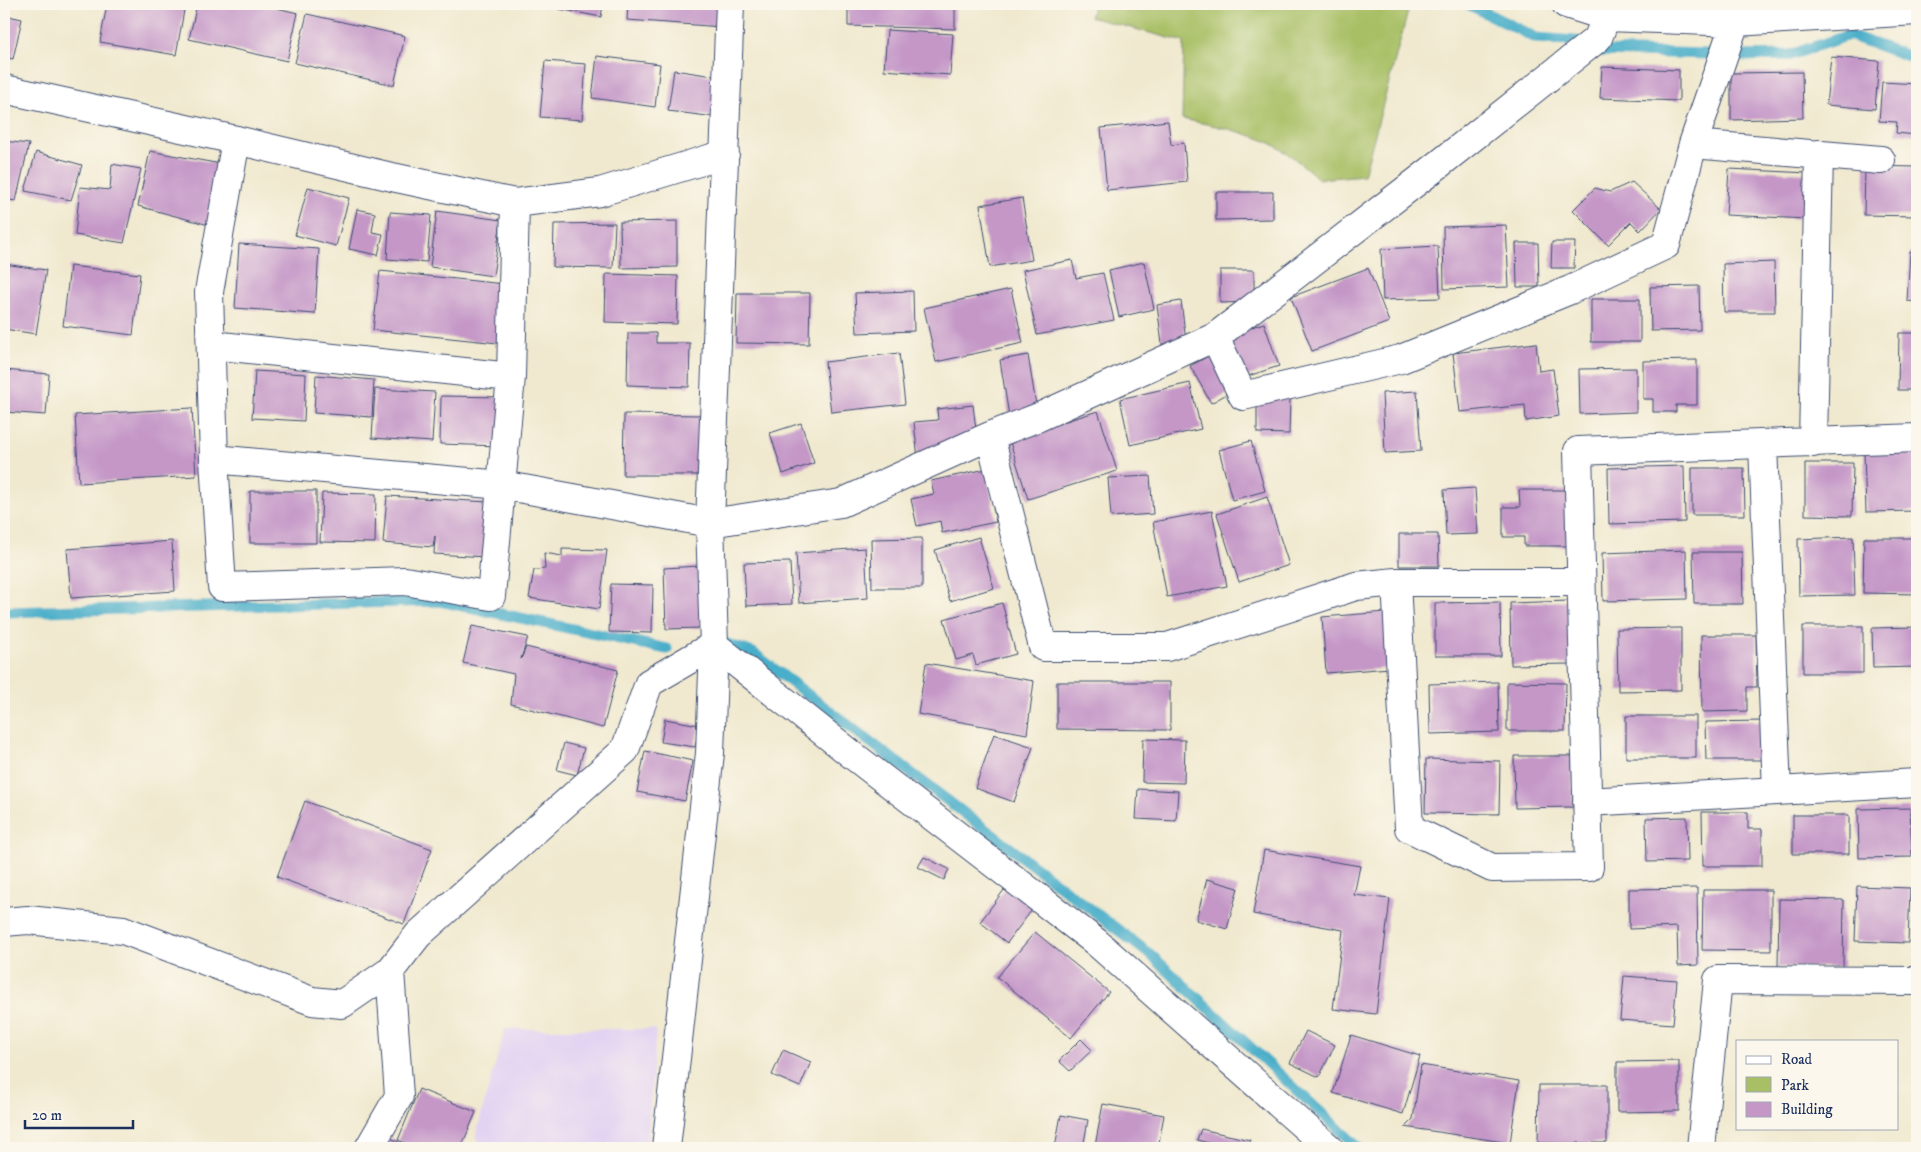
<svg xmlns="http://www.w3.org/2000/svg" width="1921" height="1152" font-family="'IM FELL DW Pica',serif">
<rect width="100%" height="100%" fill="#fbf7ec"/>
<filter id="ink" filterUnits="userSpaceOnUse"><feTurbulence type="fractalNoise" baseFrequency=".02" numOctaves="2"/><feDisplacementMap in="SourceGraphic" scale="10" xChannelSelector="R" yChannelSelector="G"/><feConvolveMatrix kernelMatrix="1 2 1 2 8 2 1 2 1" color-interpolation-filters="sRGB"/></filter>
<filter id="wash" filterUnits="userSpaceOnUse"><feTurbulence type="fractalNoise" baseFrequency=".0096" numOctaves="4" result="noise"/><feDisplacementMap in="SourceGraphic" scale="20" xChannelSelector="R" yChannelSelector="G"/><feGaussianBlur stdDeviation="1.12" result="paint"/><feColorMatrix in="noise" values="0 0 0 0 0 0 0 0 0 0 0 0 0 0 0 0 0 1.4 0 .05"/><feComposite in="paint" operator="in"/></filter>
<g filter="url(#wash)">
<rect width="100%" height="100%" fill="#f0e9cf"/>
<path fill="#e3d3f2" d="M505,1029H656L647,1148H486L475,1137Z"/>
<path fill="#a8bf65" stroke="#627762" d="M1094,4H1410L1364,175L1319,179C1302,164 1280,145 1258,138C1233,129 1207,124 1182,119L1184,42L1090,17Z"/>
<g fill="none" stroke-linecap="round" stroke-linejoin="round">
<path stroke="#4aaec9" stroke-width="11" d="M1468,4L1536,38L1576,41
M1599,51L1709,54
M1736,56L1790,55L1849,35L1917,59
M4,612L440,601L667,649
M727,644L753,653L1151,955L1359,1148"/>
</g>
<g id="blocks">
<path fill="#c497c7" d="M107,4H174L185,5L176,55L100,42Z
M197,4H259L298,13L287,61L189,39Z
M555,4H603L601,17L554,8Z
M628,4H724L722,27L627,20Z
M848,4H955V29L848,26Z
M307,14L405,36L394,85L295,63Z
M4,15L22,19L13,59L4,57Z
M887,30L953,34L950,75L884,70Z
M597,56L660,64L655,107L592,98Z
M1831,57L1879,61L1875,109L1826,105Z
M545,61L586,64L582,120L540,117Z
M1602,67L1679,70V101L1600,98Z
M674,70L720,77L715,117L668,111Z
M1802,72L1803,118L1731,120V73Z
M1882,82L1917,84V135L1896,133L1897,122L1879,121Z
M1168,121L1171,145L1184,143L1187,182L1107,190L1101,128Z
M4,141L29,144L16,201L4,199Z
M150,151L221,164L209,225L138,206Z
M36,152L82,165L71,200L25,191Z
M112,164L141,169L124,243L75,235L80,187L110,190Z
M1865,166L1917,167V216L1864,215Z
M1729,169L1808,173L1807,219L1726,215Z
M1632,182L1661,209L1640,231L1631,222L1608,245L1573,210L1595,188L1610,192Z
M308,187L349,198L336,246L295,235Z
M1216,192H1273V219L1216,220Z
M1022,198L1032,260L990,267L980,205Z
M357,209L375,213L372,232L383,234L378,255L349,249Z
M437,211L501,220L493,276L430,267Z
M390,212L431,215L427,262L387,259Z
M677,221V267L621,268L620,222Z
M615,223L613,268L553,267L554,224Z
M1506,225L1509,287L1444,289L1443,227Z
M1552,242H1575L1574,268H1551Z
M1516,243H1538L1539,287H1517Z
M239,244L319,249L315,314L235,308Z
M1438,246L1440,298L1383,300L1381,249Z
M1910,252H1917V302L1907,301Z
M1072,260L1076,278L1103,273L1114,320L1037,335L1023,270Z
M1144,262L1154,309L1119,317L1109,270Z
M1774,262L1775,312H1724L1723,264Z
M4,264L46,270L36,334L4,329Z
M70,266L140,274L133,335L63,326Z
M1368,268L1389,322L1312,351L1291,297Z
M1220,270H1254V302L1220,303Z
M380,271L504,284L498,343L373,330Z
M606,274L678,276L677,324L605,322Z
M1699,286L1700,330L1651,331L1650,287Z
M1011,289L1023,343L936,362L924,308Z
M913,291L914,331L857,333L855,293Z
M737,293H810L809,344L736,343Z
M1591,299H1640V342H1591Z
M1181,301L1187,349L1163,352L1157,305Z
M1264,323L1279,366L1242,378L1227,335Z
M628,333H656V343H690L689,387L627,385Z
M1899,333H1917V390H1898Z
M1536,343L1539,371L1553,369L1559,416L1526,421L1525,405L1460,412L1453,353Z
M899,353L905,404L831,412L825,362Z
M1212,354L1232,391L1211,403L1190,366Z
M1028,355L1037,411L1009,416L1000,360Z
M1697,360V405H1676V412H1653V399H1643V361Z
M1636,368V412L1580,414L1579,369Z
M4,370L49,374L46,415L4,412Z
M255,371L306,374L304,421L252,418Z
M316,375L374,380L372,417L314,413Z
M1190,383L1201,429L1130,445L1120,399Z
M375,389L435,392L432,442L372,438Z
M1417,391L1421,451L1385,453L1382,393Z
M441,396L502,397L500,446L440,444Z
M1257,399H1290L1289,434L1257,433Z
M973,405L977,438L918,459L914,422L938,420L937,409Z
M192,408L196,476L79,483L75,415Z
M1098,411L1117,471L1028,499L1009,439Z
M624,414L701,415L700,475H623Z
M801,423L814,463L783,474L770,433Z
M1251,441L1265,491L1232,500L1219,450Z
M1917,452V511L1866,512L1864,453Z
M1805,463H1853L1852,516L1805,515Z
M1684,466L1685,522L1609,524L1608,468Z
M1692,468H1744L1745,515H1692Z
M986,469L996,522L942,533L940,521L917,526L911,499L934,494L931,481Z
M1150,476L1153,514L1111,517L1108,478Z
M1475,488L1478,534L1446,535L1444,490Z
M1519,490H1576L1577,546H1524V537H1503V507H1520Z
M250,491H316V543H250Z
M322,493L376,494L375,543L320,542Z
M387,496L489,502L487,557L434,554L435,536L433,547L383,543Z
M1267,497L1289,565L1239,582L1217,514Z
M1212,511L1227,586L1167,597L1153,522Z
M1399,534H1438L1439,566H1399Z
M979,537L994,588L950,601L935,550Z
M1853,537L1855,595L1799,596L1798,539Z
M922,538V588H872L871,539Z
M1864,538H1917V594L1863,593Z
M172,541L175,591L71,598L67,549Z
M865,548L868,598L799,603L796,553Z
M562,549L607,550L599,609L529,598L534,570L545,569L544,553L562,556Z
M1686,550L1687,599L1603,601L1602,553Z
M1693,552H1742L1743,604H1694Z
M790,562L792,604L746,606L744,563Z
M699,566L701,628L666,629L664,568Z
M611,584L653,585L652,633L609,632Z
M1569,601L1570,664L1511,665L1510,603Z
M1500,602L1501,656H1435V603Z
M1002,603L1016,654L976,665L973,655L956,660L944,619Z
M1386,612L1390,668L1326,673L1322,617Z
M472,626L528,637L521,659L526,647L618,670L603,728L511,704L514,674L463,663Z
M1803,626H1863V673H1803Z
M1917,627V667L1873,668L1872,628Z
M1681,628V690L1618,691L1617,629Z
M1701,635H1756L1757,687H1747V711L1702,712Z
M926,663L1034,681L1027,734L918,714Z
M1057,682H1170V730L1057,729Z
M1498,682L1499,732L1430,734L1429,684Z
M1507,682L1566,683L1565,731H1507Z
M1626,716H1696V758H1626Z
M665,719L699,725L695,747L661,742Z
M1762,721L1763,760H1706L1705,722Z
M994,734L1033,747L1014,802L975,788Z
M1143,739L1185,740L1184,783L1142,782Z
M564,743L584,748L577,775L557,770Z
M645,751L693,761L685,801L637,792Z
M1514,756H1572L1573,807L1515,808Z
M1426,759L1500,761L1499,814L1425,813Z
M1138,789L1178,791L1176,821L1136,819Z
M305,801L432,849L404,924L277,877Z
M1910,808L1912,857L1859,858L1858,809Z
M1702,812H1748V829H1762V866H1703Z
M1793,815H1849V854H1793Z
M1687,817L1688,861L1647,862L1646,818Z
M1264,850L1360,866L1354,895L1390,899L1376,1014L1333,1009L1343,930L1253,914Z
M924,857L949,869L944,880L918,867Z
M1207,879L1238,888L1227,929L1196,920Z
M1007,886L1034,907L1007,943L980,922Z
M1857,886L1910,888L1908,943L1855,941Z
M1697,888L1698,965L1678,966L1677,927L1629,929V889Z
M1703,890H1771V951L1702,950Z
M1779,899L1844,900L1843,967H1778Z
M1035,932L1109,992L1071,1038L997,977Z
M1624,976L1677,980L1673,1024L1620,1020Z
M1306,1031L1335,1045L1319,1077L1290,1063Z
M1351,1035L1420,1056L1403,1114L1333,1093Z
M1081,1039L1092,1050L1070,1071L1059,1061Z
M783,1050L811,1062L800,1087L772,1075Z
M1679,1061V1111L1617,1112V1062Z
M1421,1065L1519,1081L1510,1143L1405,1127L1413,1119Z
M1539,1085H1607V1143H1538Z
M419,1089L476,1112L461,1148H418L398,1140Z
M1103,1104L1164,1115L1158,1148H1106L1095,1146Z
M1061,1115L1088,1120L1083,1148L1055,1147Z
M1201,1129L1250,1140L1248,1148H1224V1147L1197,1140Z
M385,1135L410,1148H378Z
M1185,1145L1209,1146V1148H1185Z"/>
</g>
</g>
<g filter="url(#ink)">
<use href="#blocks" fill-opacity="0" stroke="#3b4b6f" stroke-width="1"/>
<g fill="none" stroke-linecap="round" stroke-linejoin="round">
<g stroke="#3b4b6f" stroke-width="30">
<path id="minor" d="M1566,4L1607,17L1735,22L1917,11
M236,140L209,292L214,459L222,587L405,581L491,596L511,377L515,203
M1693,144L1881,160
M1215,337L1243,396L1401,359L1570,290L1666,245L1693,144L1735,22
M212,345L511,377
M990,436L1039,417L1215,337L1428,173L1598,38L1611,4
M1813,443L1819,154
M1763,445L1777,791
M214,459L502,485L710,523L841,503L990,436L1043,647H1167L1356,586L1396,582H1581
M1396,582L1409,828L1492,868L1589,867L1578,451L1917,438
M714,645L855,757L1096,942L1329,1148
M1587,802L1917,783
M4,922L28,920L123,930L312,1001L342,1004L390,971
M369,1148L399,1096L390,971L418,935L625,750L649,683L714,645L710,523L730,4
M666,1148L710,753L714,645
M1701,1148L1718,980L1917,981"/>
</g>
<g stroke="#3b4b6f" stroke-width="30">
<path id="tertiary" d="M4,89L236,140L392,177L515,203L600,192L725,154"/>
</g>
<use href="#minor" stroke="#fff" stroke-width="28"/>
<use href="#tertiary" stroke="#fff" stroke-width="28"/>
</g>
</g>
<rect width="1921" height="1152" fill="none" stroke="#fbf7ec" stroke-width="20"/>
<rect x="1736" y="1040" width="162" height="90" fill="#fbf7ec" stroke="#a1a7b3"/>
<rect x="1746" y="1056" width="25" height="8" fill="#ffffff" stroke="#a1a7b3"/>
<text x="1781" y="1064" font-size="15" fill="#1b2f5e">Road</text>
<rect x="1746" y="1077" width="25" height="15" fill="#a8bf65" stroke="#a1a7b3"/>
<text x="1781" y="1090" font-size="15" fill="#1b2f5e">Park</text>
<rect x="1746" y="1102" width="25" height="15" fill="#c497c7" stroke="#a1a7b3"/>
<text x="1781" y="1114" font-size="15" fill="#1b2f5e">Building</text>
<path d="M25 1120v8h108v-8" fill="none" stroke="#1b2f5e" stroke-width="2.5"/>
<text x="32" y="1120" font-size="15" fill="#1b2f5e" stroke="#fbf7ec" stroke-width="4" paint-order="stroke">20 m</text>
</svg>
